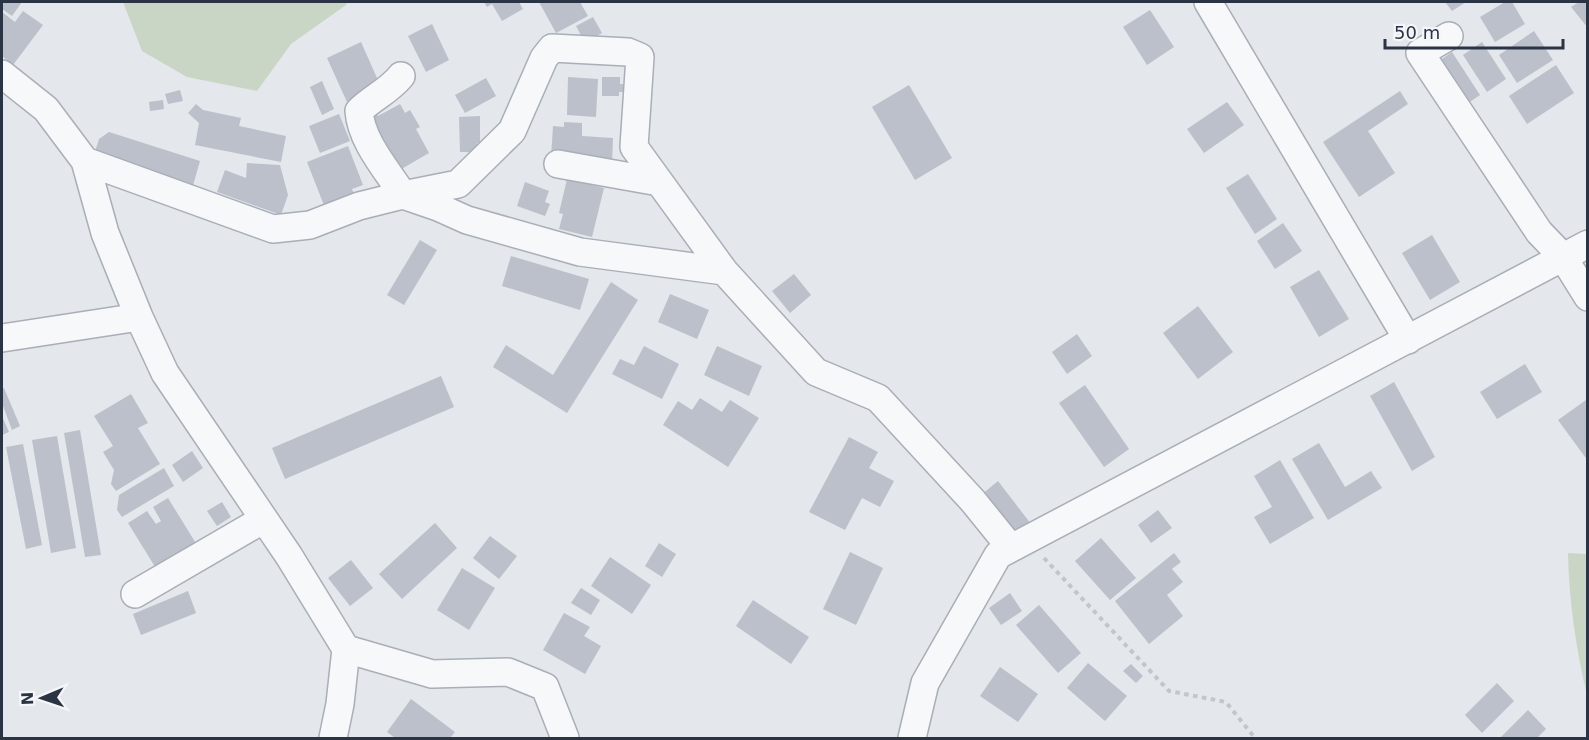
<svg xmlns="http://www.w3.org/2000/svg" width="1589" height="740" font-family="'DejaVu Sans',sans-serif">
<rect width="100%" height="100%" fill="#e4e7ec"/>
<path fill="#c9d6c5" d="M123,2H347L346,5L291,44L257,91L187,77L142,51Z
M1568,553L1587,554V695C1576,649 1569,601 1568,553Z"/>
<path fill="#bbc0ca" d="M2,2H22L12,16L2,9Z
M484,2H519L523,9L502,21L492,4L487,7Z
M539,2H580L588,16L556,33Z
M1445,2H1466L1452,11Z
M1505,2H1512L1525,24L1495,42L1480,17Z
M1579,2H1588V28L1571,7Z
M1150,10L1174,47L1147,65L1123,27Z
M23,11L43,25L13,65L2,56V12L15,22Z
M593,17L602,33L585,43L576,26Z
M432,24L449,60L426,72L408,36Z
M1534,31L1553,60L1517,83L1499,55Z
M361,42L381,87L347,102L327,58Z
M1482,42L1506,79L1487,92L1463,55Z
M1452,52L1480,95L1461,108L1432,66Z
M1556,65L1574,93L1527,124L1509,96Z
M568,77L598,79L596,117L567,115Z
M602,77H620V84H627V92H619V96H602Z
M486,78L496,96L465,113L455,95Z
M322,81L334,109L322,115L310,87Z
M909,85L952,158L915,180L872,107Z
M180,90L183,101L168,104L165,94Z
M1400,91L1408,104L1368,131L1395,173L1359,197L1323,142Z
M163,100L164,109L150,111L149,102Z
M1227,102L1244,125L1204,153L1187,129Z
M196,104L203,110L241,118L239,126L286,136L281,162L195,145L199,123L188,113Z
M400,104L405,113L410,110L420,127L416,129L429,153L398,171L365,113L374,108L378,116Z
M339,114L350,141L320,153L309,126Z
M480,116V143H477V152H460L459,117Z
M564,122L582,123V136L613,138L612,164L551,157L553,126L564,127Z
M109,132L200,161L192,189L93,158L99,139Z
M348,146L363,185L352,189L354,194L327,213L307,162Z
M247,163L280,165L288,195L281,215L217,192L225,170L246,178Z
M1248,174L1277,219L1255,234L1226,188Z
M567,179L604,188L592,237L559,229L563,214L559,213Z
M525,182L549,191L545,202L550,204L545,216L517,206Z
M1283,223L1302,251L1275,269L1257,241Z
M1432,235L1460,282L1430,300L1402,253Z
M420,240L437,250L404,305L387,295Z
M511,256L589,279L580,310L502,286Z
M1319,270L1349,319L1319,337L1290,287Z
M794,274L811,295L790,313L772,291Z
M611,282L638,300L567,413L493,367L506,345L553,375Z
M670,294L709,310L697,339L658,322Z
M1198,306L1233,352L1198,379L1163,333Z
M1077,334L1092,356L1067,374L1052,352Z
M644,346L679,364L662,399L612,374L620,359L634,365Z
M717,346L762,366L749,396L704,375Z
M1525,364L1542,392L1497,419L1480,392Z
M441,376L454,407L285,479L272,448Z
M1394,382L1435,457L1412,471L1370,396Z
M1085,385L1129,449L1104,467L1059,403Z
M4,388L20,426L12,430L2,403V389Z
M131,394L148,423L138,428L160,464L116,491L111,484L114,470L103,452L113,446L94,416Z
M700,398L722,412L730,400L759,418L728,467L663,425L678,401L692,410Z
M1586,400L1588,402V461L1558,420Z
M2,416L9,432L2,435Z
M80,430L101,555L85,557L64,433Z
M57,436L76,548L51,553L32,440Z
M849,437L878,452L869,468L894,481L880,507L862,498L845,530L809,512Z
M1319,443L1345,487L1371,471L1382,488L1328,520L1292,459Z
M23,444L42,545L26,549L6,447Z
M192,451L203,468L183,482L172,465Z
M1280,460L1314,518L1270,544L1254,517L1272,507L1254,476Z
M164,468L174,486L122,517L117,510L119,495Z
M998,481L1031,524L1015,538L981,495Z
M168,498L197,545L157,570L128,523L147,511L156,524L161,521L153,507Z
M222,502L231,517L217,526L207,511Z
M1158,510L1172,528L1151,543L1138,525Z
M435,523L457,548L402,599L379,574Z
M490,536L517,556L499,579L473,558Z
M1101,538L1136,578L1110,600L1075,561Z
M659,543L676,554L662,577L645,566Z
M850,552L883,568L856,625L823,609Z
M1174,553L1181,562L1172,569L1183,582L1167,595L1183,616L1149,644L1115,601Z
M610,557L651,585L632,614L591,586Z
M351,560L373,588L350,606L328,578Z
M462,568L495,588L469,630L437,610Z
M581,588L600,600L591,615L571,603Z
M188,591L196,613L141,635L133,614Z
M1010,593L1022,611L1001,625L989,608Z
M753,600L809,637L791,664L736,626Z
M1039,605L1081,653L1058,673L1016,625Z
M564,613L590,627L584,636L601,646L585,674L543,650Z
M1088,663L1127,696L1105,721L1067,688Z
M1131,664L1143,676L1136,683L1123,671Z
M1000,667L1038,694L1018,722L980,696Z
M1497,683L1514,701L1482,733L1465,715Z
M411,699L455,732L450,738H395L387,732Z
M1528,710L1546,729L1537,738H1500Z"/>
<g fill="none" stroke-linecap="round" stroke-linejoin="round">
<g stroke="#a9aeb7" stroke-width="30">
<path id="minor" d="M1208,2L1408,340
M1449,36L1420,53L1539,232L1563,257L1588,297
M2,74L46,109L85,161L105,233L139,317L2,338
M401,76C389,91 372,98 359,111C361,141 387,170 403,195L458,184L512,131L544,58L552,48L628,52L640,57L634,147L724,271
M85,161L273,229L310,225L359,206L403,195L438,207L467,220L580,252L724,271L816,372L878,398L973,501L1011,548
M558,164L659,182
M139,317L165,373L289,556L346,649L340,704L333,738
M135,594L264,519
M346,649L432,674L508,672L545,687L565,738
M912,738L925,683L998,555L1588,244"/>
</g>
<path stroke="#c2c5cb" stroke-width="4" stroke-dasharray="4.5 4.5" stroke-linecap="butt" d="M1044,558L1169,691L1226,702L1255,738"/>
<use href="#minor" stroke="#f7f8fa" stroke-width="27"/>
</g>
<rect width="1589" height="740" fill="none" stroke="#2b3445" stroke-width="6"/>
<g transform="translate(42 698) rotate(268)" stroke="#f4f6f9" stroke-width="4.5" paint-order="stroke">
<path d="M0-4.5L10 22L0 15L-10 22Z" fill="#2b3445"/>
<text y="-9" font-size="16" font-weight="bold" text-anchor="middle" fill="#2b3445">N</text>
</g>
<path d="M1385 39v9h178v-9" fill="none" stroke="#2b3445" stroke-width="3"/>
<text x="1394" y="39" font-size="18" fill="#2b3445" stroke="#f4f6f9" stroke-width="4.5" paint-order="stroke">50 m</text>
</svg>
